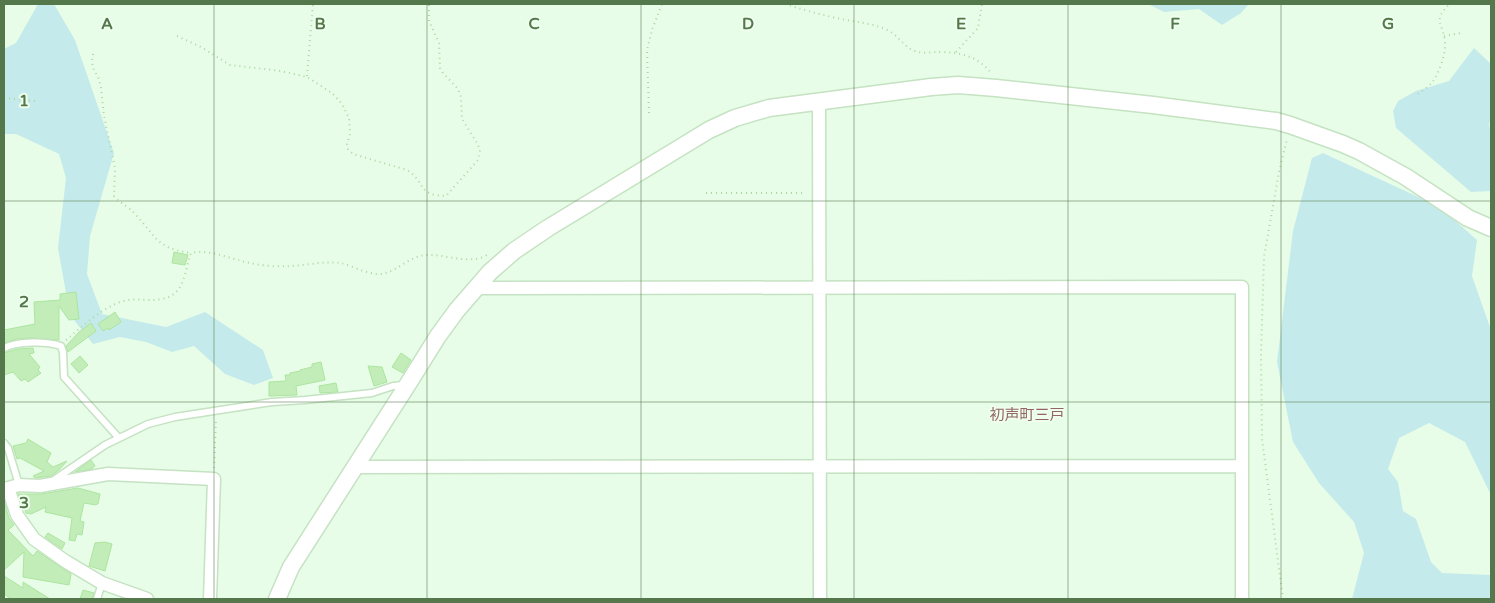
<svg xmlns="http://www.w3.org/2000/svg" width="1495" height="603" font-family="'Varela Round','Noto Sans JP',sans-serif">
<rect width="100%" height="100%" fill="#e7fde8"/>
<path fill="#c5eaeb" d="M38,4H54L75,40L114,153L90,236L87,274L102,314L166,327L205,312L263,350L273,378L254,385L225,374L194,346L172,352L146,342L120,337L93,344L70,315L58,248L66,178L59,154L16,134H4V49L16,43Z
M1148,4H1249L1241,13L1222,25L1199,9L1164,12Z
M1474,48L1491,64V120L1489,124L1491,134V191L1471,192L1396,128L1393,111L1398,101L1416,91L1449,81Z
M1323,153L1440,207L1477,240L1472,276L1491,330V495L1465,442L1429,423L1399,438L1388,469L1398,482L1403,511L1416,519L1431,562L1442,573L1491,575V599H1352L1364,553L1354,522L1319,483L1293,442L1277,362L1293,231L1312,158Z"/>
<path fill="#c2edb9" stroke="#ace59e" d="M174,252L188,255L185,265L172,263Z
M76,292L79,319L69,320L59,306V340L32,338L16,339L4,343V330L35,324L34,302L60,300V294Z
M115,312L121,322L109,330L108,328L103,331L98,324Z
M91,323L96,331L68,352L66,346L79,332Z
M33,348L34,353L29,354L40,367L38,370L41,373L28,382L25,379L21,381L13,372L4,375V353L18,349Z
M401,353L411,360L403,373L392,367Z
M80,356L88,365L79,373L71,364Z
M321,362L325,380L296,386L297,395L269,396V382L286,381L285,375H290V373L300,371V370L312,367V364Z
M368,366L382,367L387,382L374,386Z
M336,383L338,392L320,393L319,386Z
M28,439L51,453L47,462L53,467L67,461L59,470L51,476L35,478L33,476L44,471L20,458L17,459L13,446L26,443Z
M91,460L95,466L92,469L75,472Z
M78,488L100,494L98,504H97L96,505L84,503L80,521L84,522L82,535L77,534L75,541L69,540L72,518L45,512L46,507L31,514L26,513L18,494H41Z
M4,501L9,518L14,525L8,530L33,556L37,551L71,574L69,585L23,577L24,552L4,570Z
M48,533L65,543L62,549L45,537Z
M105,542L112,544L105,571L89,566L95,543Z
M4,576L23,588V582L50,599H11L4,594Z
M83,590L94,593L92,599H80Z"/>
<g fill="none" stroke-linecap="round" stroke-linejoin="round">
<g stroke="#c5e2c2" stroke-width="9">
<path id="service" d="M4,348C18,341 46,341 61,346L63,352L64,377L118,437
M4,443L8,448L19,485
M54,480L105,445L148,424L175,417L272,402L305,400L372,393L393,386L404,385
M97,599L102,583"/>
</g>
<g stroke="#c5e2c2" stroke-width="15">
<path id="minor" d="M819,101L820,599
M475,288L1242,287V599
M354,467L1242,466
M147,599L102,583L65,561L34,539L17,515L8,488L19,485L40,486L108,474L214,479L210,599"/>
</g>
<g stroke="#c5e2c2" stroke-width="19">
<path id="tertiary" d="M277,599L291,567L408,384L438,336L457,310L490,272L514,251L548,228L709,130L735,118L769,108L931,87L958,85L996,88L1153,105L1276,121L1290,125L1343,144L1359,151L1406,177L1468,218L1491,228"/>
</g>
<path stroke="#abd8a1" stroke-width="2" stroke-dasharray="1 4" stroke-linecap="butt" d="M785,4C804,10 822,15 841,19C856,22 871,23 885,29C898,34 903,47 915,51C922,54 931,52 938,52C960,52 978,56 992,74
M177,36L201,47L230,65L281,71L307,77L332,93L342,104L349,118L350,134L347,144L348,149L353,154L407,170C427,183 416,195 446,196L478,160L480,150L477,143L462,119L461,97L458,89L443,73L440,68L439,43L429,21V4
M1444,36L1461,33
M956,52L978,28L982,4
M93,54L92,61L93,68L99,79L101,88L104,116L115,168L114,196C120,203 129,207 135,214C157,237 155,248 191,253
M307,76L313,4
M1418,94C1423,90 1429,87 1433,81C1439,73 1446,53 1445,43C1444,24 1431,21 1450,4
M4,98L36,101
M649,113L647,50L652,30L662,4
M706,193H806
M66,340C83,326 99,310 120,302C129,299 138,299 147,300C184,301 182,282 191,253C212,249 229,259 250,263C263,266 278,267 291,266C308,265 324,261 341,263C353,266 368,275 381,274C397,272 409,256 426,255C442,254 458,261 475,259C480,259 485,256 489,254
M214,468L216,420
M1283,599L1262,439L1261,353L1264,257L1279,172L1287,139"/>
<use href="#service" stroke="#fff" stroke-width="6"/>
<use href="#minor" stroke="#fff" stroke-width="12"/>
<use href="#tertiary" stroke="#fff" stroke-width="16"/>
</g>
<path fill="none" stroke="#54774b" stroke-width="1" stroke-opacity="0.55" d="M214,4V599M427,4V599M641,4V599M854,4V599M1068,4V599M1281,4V599M4,201H1491M4,402H1491"/>
<g text-anchor="middle" stroke-width="4" stroke-linejoin="round" paint-order="stroke">
<g font-size="15" fill="#936663" stroke="#efe">
<text x="1027" y="420">初声町三戸</text>
</g>
</g>
<g font-size="16" text-anchor="middle" font-weight="bold" fill="#54774b" stroke="#efe" stroke-width="4" stroke-linejoin="round" paint-order="stroke">
<text x="107" y="29">A</text>
<text x="320" y="29">B</text>
<text x="534" y="29">C</text>
<text x="748" y="29">D</text>
<text x="961" y="29">E</text>
<text x="1175" y="29">F</text>
<text x="1388" y="29">G</text>
<text x="24" y="106">1</text>
<text x="24" y="307">2</text>
<text x="24" y="508">3</text>
</g>
<rect width="1495" height="603" fill="none" stroke="#54774b" stroke-width="10"/>
</svg>
